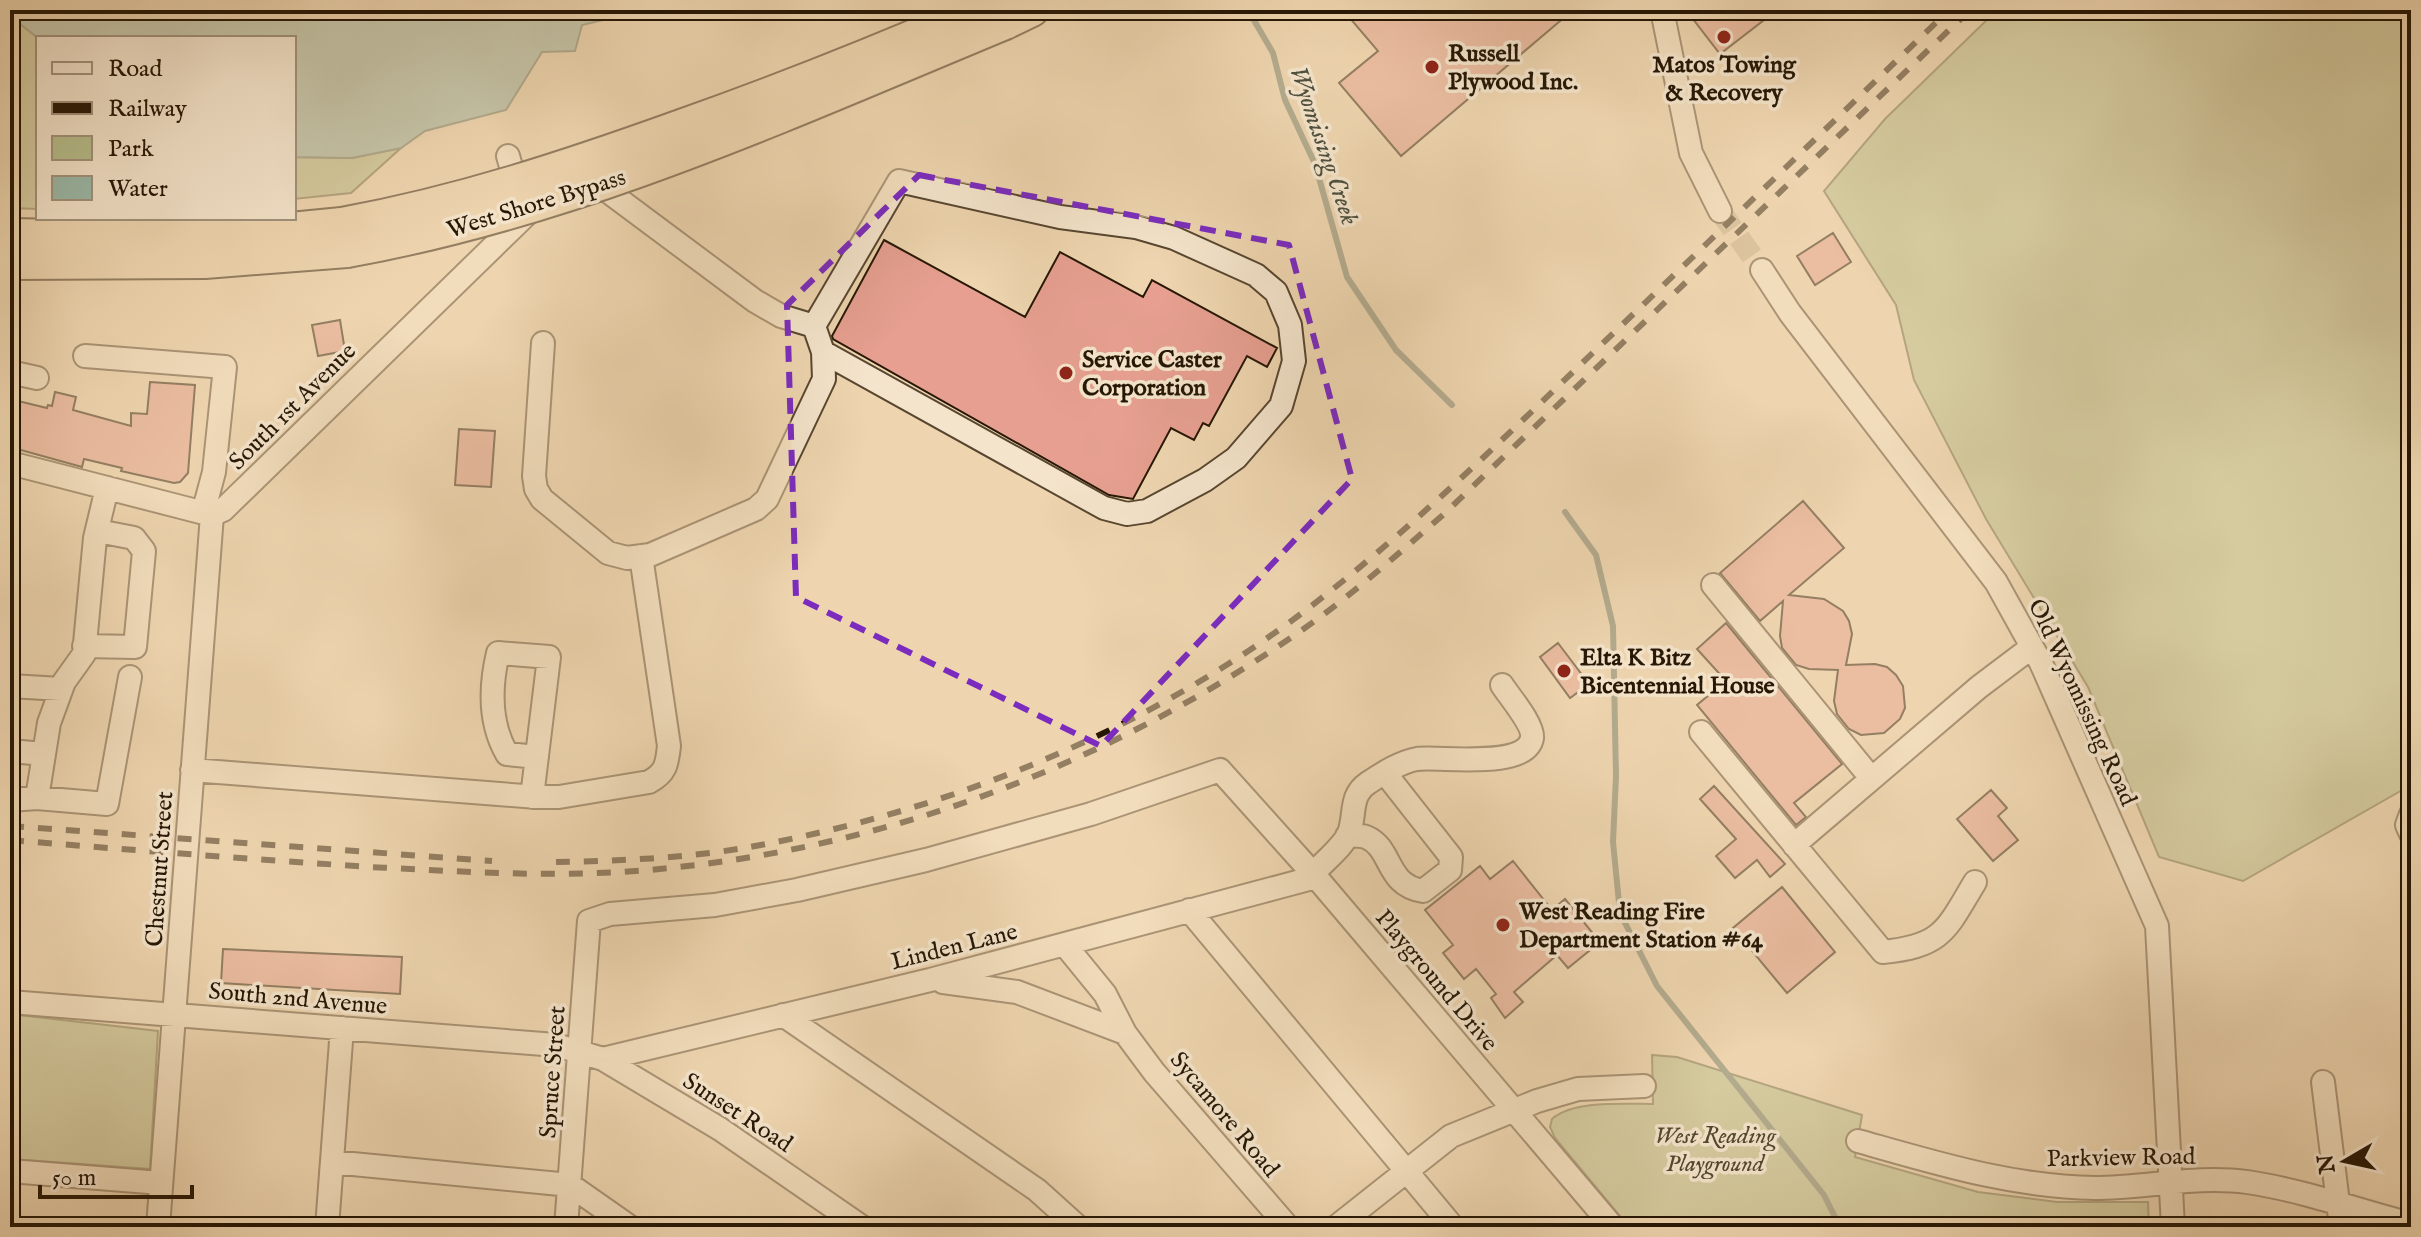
<svg xmlns="http://www.w3.org/2000/svg" width="2421" height="1237" font-family="'IM FELL English',serif">
<rect width="100%" height="100%" fill="#eed5af"/>
<filter id="stains"><feTurbulence type="fractalNoise" baseFrequency=".0025" numOctaves="4"/><feColorMatrix values="0 0 0 0 .2 0 0 0 0 .09 0 0 0 0 .02 0 0 0 .5 -.17"/></filter>
<radialGradient id="worn" r=".72"><stop offset=".6" stop-color="#630" stop-opacity="0"/><stop offset="1" stop-color="#630" stop-opacity=".3"/></radialGradient>
<path fill="#b6be8c" stroke="#6e6a48" stroke-width="2" d="M1997,10H2411V785L2243,881L2159,857L2088,687L1986,519L1914,380L1896,305L1824,191L1885,119Z
M10,16L38,38V209L10,208Z
M401,148L351,193L294,199V157L352,158Z
M10,1014L158,1031L150,1169L10,1159Z
M1652,1055L1677,1057L1862,1115L1855,1157L1978,1192L2057,1202H2148L2149,1227H1629L1555,1138L1550,1127L1552,1119C1574,1100 1624,1104 1653,1104Z"/>
<path fill="#9ab9a8" stroke="#6c7867" stroke-width="2" d="M10,10H645L582,25L575,51L542,52L506,110L425,131L401,148L352,158L294,157V38H38L10,16Z"/>
<g fill="none" stroke-linecap="round" stroke-linejoin="round">
<path stroke="#6c7867" stroke-width="6" d="M1248,10L1273,53L1285,100L1315,164L1347,277L1396,350L1452,405
M1565,512L1596,555L1613,626L1616,776L1613,842L1620,913L1657,986L1824,1195L1840,1227"/>
</g>
<path fill="#e69f90" stroke="#261705" stroke-width="2" d="M1343,10H1573L1401,156L1339,83L1378,51Z
M1686,10H1756L1764,20L1720,54Z
M1833,233L1851,262L1815,285L1797,256Z
M884,240L1025,317L1060,252L1143,297L1152,280L1277,348L1267,367L1247,356L1209,426L1203,423L1194,440L1171,428L1133,499L1109,495L833,339L832,336Z
M340,320L345,351L318,356L312,325Z
M150,382L195,385L188,473L180,482L174,483L121,471L122,468L84,459L82,467L10,447V399L47,408L48,405L52,406L55,392L76,397L73,410L131,426V413L147,414Z
M459,429L495,431L491,487L455,485Z
M1803,501L1844,548L1789,595L1824,599L1843,611L1849,621L1852,634L1846,665L1875,664L1887,667L1896,675L1903,686L1905,708L1900,719L1884,733L1861,735L1849,729L1837,714L1834,701L1838,670L1809,669L1796,665L1782,648L1780,636L1783,601L1760,621L1720,573Z
M1726,623L1842,764L1794,803L1806,817L1796,825L1697,705L1726,681L1697,649Z
M1558,643L1589,684L1570,698L1540,657Z
M1714,786L1785,864L1770,877L1757,860L1735,878L1716,856L1736,839L1700,799Z
M1991,790L2007,808L1998,816L2018,840L1993,861L1957,819Z
M1513,861L1552,910L1565,899L1600,942L1568,968L1557,955L1514,992L1523,1002L1505,1018L1491,998L1496,994L1476,969L1464,979L1443,953L1453,945L1425,910L1480,866L1490,879Z
M1782,887L1835,952L1787,993L1733,928Z
M223,949L402,957L400,994L221,983Z"/>
<g fill="none" stroke-linecap="round" stroke-linejoin="round">
<path stroke="#c6af8d" stroke-width="22" stroke-dasharray="22 11" stroke-linecap="butt" d="M1720,211L1762,270"/>
<g stroke="#584630" stroke-width="26">
<path id="minor" d="M1662,10L1691,153L1720,211
M508,156L519,195
M590,178L755,301L781,316L814,326
M1762,270L1790,313L1996,582L2041,663L2157,926L2173,1227
M543,343L534,476L536,489L542,499L608,553L627,558L650,555L756,509L767,499L824,379L823,352L814,326L899,181L1060,217L1136,227L1174,238L1256,275L1276,292L1290,325L1294,361L1281,406L1236,458L1205,480L1147,511L1127,514L1104,508L823,352
M85,356L225,367L214,472L203,513
M10,372L37,378
M10,463L212,515L223,510L531,210
M1713,585L1871,778
M84,646L135,647L144,551L134,538L98,531
M10,686L61,689
M1701,732L1883,952C1943,946 1946,930 1975,882
M10,751L44,754
M192,770L537,797H559L649,782C666,773 667,764 669,746L641,556
M532,797L549,657L498,653C490,687 489,723 507,754L537,757
M37,798L49,723L64,682L84,654L95,538L107,488
M10,800L37,798L107,804L130,677
M2411,814L2407,825L2411,834
M1347,836C1353,836 1361,835 1366,837C1393,848 1385,885 1423,891L1450,870L1451,857L1385,773
M1794,845L1979,687L2032,647
M1313,874C1323,862 1343,847 1349,833C1356,814 1349,796 1368,783C1382,774 1400,762 1417,759C1440,756 1526,770 1532,738C1534,725 1509,696 1502,685
M1189,910L1453,1227
M1065,945L1105,994L1125,1033L1154,1072L1288,1227
M943,982L1017,992L1125,1033
M10,1002L556,1045L603,1059L720,1129L862,1227
M783,1015L1037,1190L1078,1227
M603,1059L930,980L1316,877
M2323,1082L2341,1227
M1858,1141C1936,1163 2013,1187 2095,1188C2145,1188 2197,1175 2247,1182C2302,1190 2357,1210 2411,1224
M332,1162L570,1185L630,1227
M10,1171L161,1183
M158,1227L212,515
M327,1227L342,1028
M566,1227L589,921L610,914L715,905L797,890L926,860L1091,814L1220,770L1316,877L1613,1227
M1336,1227L1451,1136L1537,1101L1578,1089L1644,1086"/>
</g>
<g stroke="#261705" stroke-width="36">
<path id="highway" d="M1005,23L1032,10
M10,235L64,236L210,230L260,232L342,224
M10,263L205,262L347,251"/>
</g>
<use href="#minor" stroke="#f4e4cb" stroke-width="22"/>
<use href="#highway" stroke="#eed5af" stroke-width="32"/>
<path stroke="#261705" stroke-width="6" stroke-dasharray="14 14" stroke-linecap="butt" d="M10,826L492,861
M10,840C130,850 250,859 370,867C470,872 570,879 669,868C897,845 1114,761 1302,630C1352,595 1398,554 1444,514L1970,10
M556,862C619,861 688,858 750,847C948,811 1145,732 1306,610C1411,530 1506,436 1601,345C1718,233 1833,122 1949,10"/>
<g stroke="#261705" stroke-width="36" stroke-linecap="butt">
<path id="highway-bridge" d="M342,224C461,202 567,167 681,126C780,91 878,52 975,10
M347,251C577,210 790,112 1005,23"/>
</g>
<use href="#highway-bridge" stroke="#eed5af" stroke-width="32"/>
</g>
<path d="M0 0H2421V1237H0ZM919,175L1289,245L1352,479L1101,746L796,597L787,305Z" fill="#eed5af" fill-opacity=".55" fill-rule="evenodd"/>
<path fill="none" stroke="#7b2cbf" stroke-width="6" stroke-dasharray="16 10" stroke-linejoin="round" d="M919,175L1289,245L1352,479L1101,746L796,597L787,305Z"/>
<g fill="#8f2418" stroke="#f4e4cb" stroke-width="3">
<circle cx="1724" cy="37" r="8"/>
<circle cx="1432" cy="67" r="8"/>
<circle cx="1066" cy="373" r="8"/>
<circle cx="1564" cy="671" r="8"/>
<circle cx="1503" cy="925" r="8"/>
</g>
<g text-anchor="middle" stroke-width="7" stroke-linejoin="round" paint-order="stroke">
<g font-size="24" font-weight="bold" fill="#261705" stroke="#f4e4cb" text-anchor="start">
<text x="1448" y="61">Russell<tspan x="1448" dy="28">Plywood Inc.</tspan></text>
<text x="1724" y="72" text-anchor="middle">Matos Towing<tspan x="1724" dy="28">&amp; Recovery</tspan></text>
<text x="1082" y="367">Service Caster<tspan x="1082" dy="28">Corporation</tspan></text>
<text x="1580" y="665">Elta K Bitz<tspan x="1580" dy="28">Bicentennial House</tspan></text>
<text x="1519" y="919">West Reading Fire<tspan x="1519" dy="28">Department Station #64</tspan></text>
</g>
<g font-size="24" fill="#261705" stroke="#f4e4cb">
<text transform="translate(536 203) rotate(-17)" y="8">West Shore Bypass</text>
<text transform="translate(292 406) rotate(-45)" y="8">South 1st Avenue</text>
<text transform="translate(2083 702) rotate(65)" y="8">Old Wyomissing Road</text>
<text transform="translate(159 869) rotate(-86)" y="8">Chestnut Street</text>
<text transform="translate(954 946) rotate(-14)" y="8">Linden Lane</text>
<text transform="translate(1437 980) rotate(50)" y="8">Playground Drive</text>
<text transform="translate(298 998) rotate(5)" y="8">South 2nd Avenue</text>
<text transform="translate(552 1072) rotate(-86)" y="8">Spruce Street</text>
<text transform="translate(738 1112) rotate(33)" y="8">Sunset Road</text>
<text transform="translate(1225 1114) rotate(50)" y="8">Sycamore Road</text>
<text transform="translate(2121 1157) rotate(-1)" y="8">Parkview Road</text>
</g>
<g font-size="24" font-style="italic" fill="#51492e" stroke="#f4e4cb">
<text x="1715" y="1143">West Reading<tspan x="1715" dy="28">Playground</tspan></text>
</g>
<g font-size="26" font-style="italic" fill="#4f503e" stroke="#f4e4cb">
<text transform="translate(1325 145) rotate(71)" y="9">Wyomissing Creek</text>
</g>
</g>
<rect width="2421" height="1237" fill="none" stroke="#eed5af" stroke-width="40"/>
<rect x="12" y="12" width="2397" height="1213" fill="none" stroke="#261705" stroke-width="4"/>
<rect x="20" y="20" width="2381" height="1197" fill="none" stroke="#261705" stroke-width="2"/>
<rect x="36" y="36" width="260" height="184" fill="#f4e4cb" stroke="#a2927c" stroke-width="2"/>
<rect x="52" y="62" width="40" height="12" fill="#f4e4cb" stroke="#a2927c" stroke-width="2"/>
<text x="108" y="76" font-size="24" fill="#261705">Road</text>
<rect x="52" y="102" width="40" height="12" fill="#261705" stroke="#a2927c" stroke-width="2"/>
<text x="108" y="116" font-size="24" fill="#261705">Railway</text>
<rect x="52" y="136" width="40" height="24" fill="#b6be8c" stroke="#a2927c" stroke-width="2"/>
<text x="108" y="156" font-size="24" fill="#261705">Park</text>
<rect x="52" y="176" width="40" height="24" fill="#9ab9a8" stroke="#a2927c" stroke-width="2"/>
<text x="108" y="196" font-size="24" fill="#261705">Water</text>
<g transform="translate(2345 1161) rotate(261)" stroke="#f4e4cb" stroke-width="6" paint-order="stroke">
<path d="M0-6L14 30L0 20L-14 30Z" fill="#261705"/>
<text y="-12" font-size="22" font-weight="bold" text-anchor="middle" fill="#261705">N</text>
</g>
<path d="M40 1185v12h152v-12" fill="none" stroke="#261705" stroke-width="4"/>
<text x="52" y="1185" font-size="24" fill="#261705" stroke="#f4e4cb" stroke-width="6" paint-order="stroke">50 m</text>
<rect width="100%" height="100%" filter="url(#stains)"/>
<rect width="100%" height="100%" fill="url(#worn)"/>
</svg>
